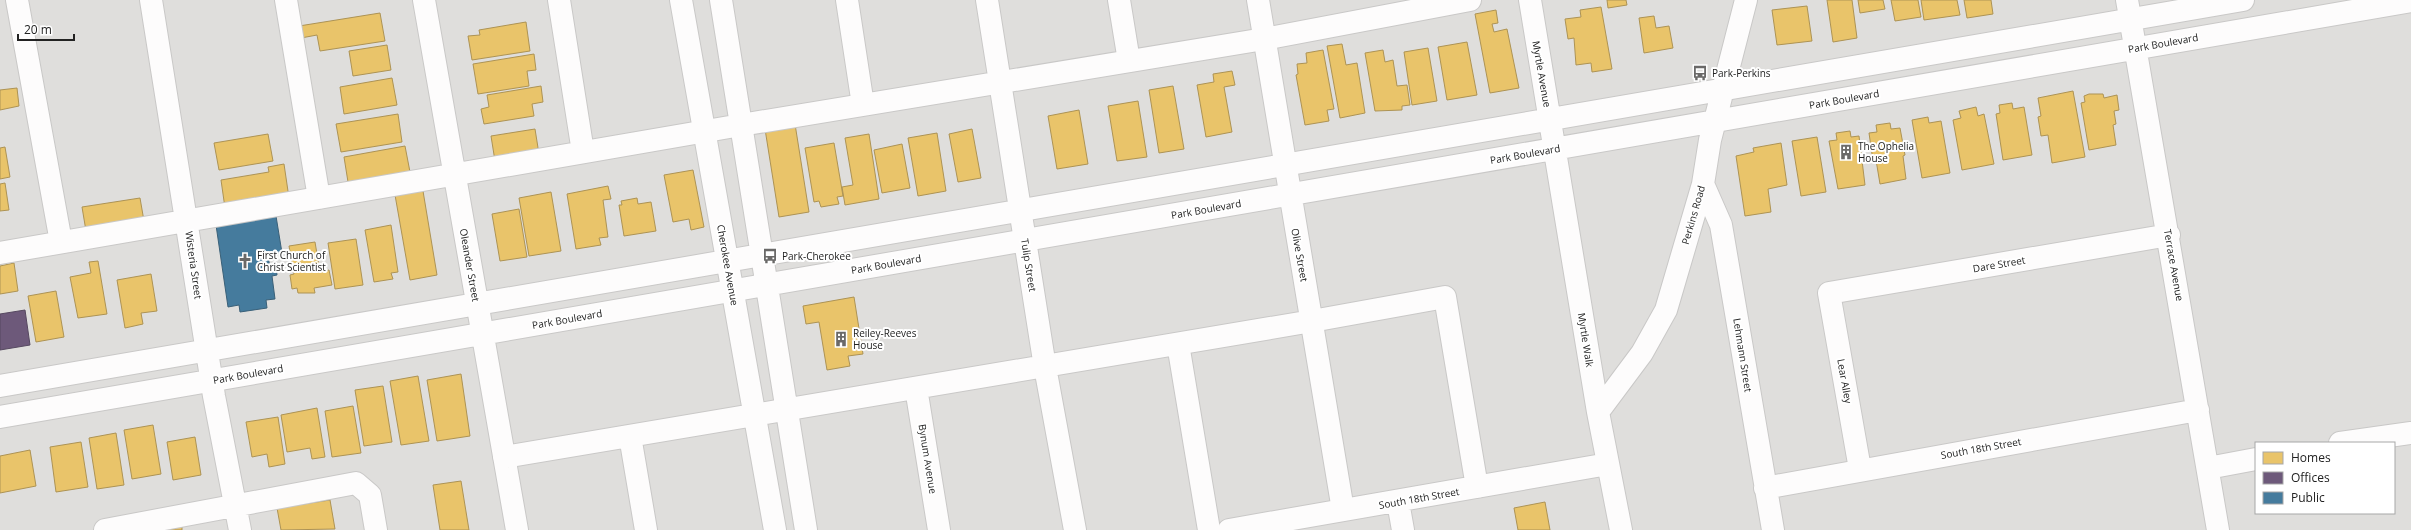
<svg xmlns="http://www.w3.org/2000/svg" width="2411" height="530" font-family="'Open Sans',sans-serif">
<rect width="100%" height="100%" fill="#f0eeeb"/>
<path fill="#dfdedc" fill-rule="evenodd" d="M0,0H2411V530H0ZM2256,443H2394V513H2256Z"/>
<path fill="#e9c46a" stroke="#ad9354" d="M1607,0H1626L1627,5L1608,8Z
M1827,0H1852L1857,38L1833,42Z
M1858,0H1883L1885,9L1860,13Z
M1891,0H1918L1921,17L1895,21Z
M1921,0H1957L1960,15L1924,20Z
M1964,0H1991L1993,14L1967,18Z
M1807,6L1812,41L1777,45L1772,10Z
M1601,7L1612,69L1592,72L1591,63L1576,65L1574,38L1568,39L1565,19L1581,17L1580,10Z
M1496,10L1498,23L1492,24L1494,32L1507,29L1519,88L1490,93L1475,14Z
M380,13L385,41L320,51L317,35L301,38L299,26Z
M1654,16L1656,28L1669,26L1673,48L1644,53L1639,18Z
M526,22L530,51L472,60L468,36L480,35L479,30Z
M1467,42L1477,95L1447,100L1438,47Z
M1342,44L1346,65L1357,63L1365,113L1340,118L1327,46Z
M387,45L391,70L353,76L349,51Z
M1428,48L1437,101L1412,105L1404,52Z
M1323,50L1334,109L1327,110L1329,121L1305,125L1296,75L1298,74L1297,64L1307,63L1306,53Z
M1383,50L1385,62L1393,60L1397,86L1407,85L1410,105L1402,106V110L1375,111L1365,53Z
M534,54L536,70L527,71L529,86L478,94L473,64Z
M1232,71L1235,85L1224,87L1232,132L1206,137L1197,85L1214,82L1213,74Z
M392,78L397,105L344,114L340,87Z
M541,86L543,102L532,104L534,116L484,124L481,109L489,107L487,95Z
M1173,86L1184,149L1159,153L1149,90Z
M17,88L19,106L0,110V90Z
M2073,91L2085,157L2052,163L2048,135L2041,136L2038,117L2041,116L2038,98Z
M2089,94H2103L2104,98L2117,95L2119,110L2114,111L2116,124L2113,125L2116,145L2089,150L2081,103L2085,102L2084,96Z
M1138,101L1147,157L1117,161L1108,106Z
M2012,103L2013,109L2024,107L2032,155L2003,160L1996,114L2000,113L1999,105Z
M1976,107L1978,116L1984,114L1994,164L1962,170L1953,120L1961,118L1959,111Z
M1079,110L1088,164L1057,169L1048,116Z
M398,114L402,142L341,152L336,124Z
M1928,117L1929,123L1941,121L1950,173L1922,178L1912,120Z
M1890,123L1891,129L1900,128L1905,155L1903,156L1906,179L1880,184L1876,160L1873,161L1869,133L1877,132L1876,125Z
M795,124L809,212L779,217L765,129Z
M535,129L539,154L495,161L491,136Z
M972,129L981,178L958,182L949,134Z
M1850,131L1851,137L1859,136L1865,185L1838,189L1829,141L1837,140L1836,133Z
M937,133L946,191L918,196L908,138Z
M268,134L273,161L219,170L214,143Z
M869,134L879,199L845,205L842,187L853,185L845,138Z
M1817,137L1826,192L1801,196L1792,141Z
M834,143L843,196L837,197L839,204L821,207L819,201L814,202L805,148Z
M1781,143L1787,185L1768,189L1771,212L1745,216L1736,156L1754,152L1753,148Z
M902,144L910,188L882,193L874,150Z
M405,146L410,172L348,182L344,157Z
M5,147L10,177L0,179V148Z
M284,164L289,198L225,208L221,180L269,172L268,167Z
M693,170L704,227L691,230L689,219L673,222L664,175Z
M5,183L9,210L0,211V184Z
M608,186L611,199L603,200L608,237L599,238L601,245L576,249L567,194Z
M423,191L437,275L410,280L395,195Z
M551,192L561,251L529,256L519,198Z
M140,198L144,221L86,231L82,207Z
M637,198L638,204L651,202L656,231L624,236L619,205H622L621,201Z
M519,209L527,257L500,261L492,214Z
M391,225L398,272L391,273L393,279L374,282L365,230Z
M356,239L363,285L335,289L328,243Z
M315,242L320,272L329,270L332,285L314,288L315,293H298L297,288L292,289L290,275L294,274L289,246Z
M98,261L107,314L78,318L70,277L91,273L89,262Z
M14,263L18,291L0,294V266Z
M151,274L157,311L141,313L143,324L125,328L117,280Z
M56,291L64,337L36,342L28,296Z
M854,297L863,354L848,356L850,366L827,370L819,322L806,324L803,306Z
M461,374L470,436L437,441L427,380Z
M418,376L429,441L401,445L390,381Z
M383,386L392,442L364,446L355,390Z
M353,406L361,453L332,457L325,411Z
M317,408L325,457L312,459L310,448L287,452L281,415Z
M278,417L285,464L269,467L267,454L252,457L246,422Z
M153,425L161,474L132,479L124,430Z
M116,433L124,485L97,489L89,438Z
M195,437L201,475L173,480L167,442Z
M81,442L88,487L56,492L50,447Z
M30,450L36,486L0,493V456Z
M461,481L469,530H440L433,485Z
M330,500L335,529L281,530L277,508Z
M1545,502L1550,530H1518L1514,508Z
M182,525V530H153Z"/>
<path fill="#6d597a" stroke="#564860" d="M25,310L30,345L0,350V314Z"/>
<path fill="#457b9d" stroke="#3a6078" d="M276,216L282,253L268,256L270,268L276,267L277,275L272,276L275,299L266,300L267,308L240,312L239,305L228,307L216,225Z"/>
<g fill="none" stroke-linecap="round" stroke-linejoin="round">
<g stroke="#c9c8c7" stroke-width="24">
<path id="minor" d="M17,0L61,242
M151,0L214,396L240,530
M286,0L319,198
M424,0L517,530
M559,0L583,152
M681,0L775,530
M721,0L806,530
M847,0L863,105
M987,0L1045,367L1075,530
M1119,0L1129,61
M1258,0L1343,510
M1530,0L1598,412L1621,530
M2127,0L2218,530
M1703,184L1721,225L1773,530
M0,253L741,125L1264,39L1470,0
M1178,344L1209,530
M0,386L2243,0
M916,388L939,530
M1598,412L1642,353L1666,310L1703,184L1710,140L1746,0
M0,417L2411,1
M630,436L646,530
M2340,443L2411,433
M504,457L1312,321L1445,297L1477,487
M2208,468L2256,459
M1860,469L1829,293L2169,235
M1765,488L2198,410
M1398,502L1403,530
M105,530L356,483L370,495L376,530
M1229,530L1608,464"/>
</g>
<use href="#minor" stroke="#fdfcfc" stroke-width="22"/>
</g>
<defs>
<g id="bus-bare" transform="scale(1.2)"><path d="M-5-6H5V4H4V6H2V4H-2V6H-4V4H-5ZM-3.5-4V0h7V-4ZM-3.5 1.2v1.5H-2V1.2ZM2 1.2v1.5H3.5V1.2Z" fill="#6a6968" stroke="#fff" stroke-width="2.5" paint-order="stroke"/></g>
<g id="building-bare" transform="scale(1.2)"><path d="M-4-6H4V6H1V3H-1V6H-4ZM-2.5-4.3h1.7v1.8h-1.7ZM.8-4.3h1.7v1.8H.8ZM-2.5-1h1.7V.8h-1.7ZM.8-1h1.7V.8H.8Z" fill="#6a6968" stroke="#fff" stroke-width="2.5" paint-order="stroke"/></g>
<g id="church-bare" transform="scale(1.2)"><path d="M-1.2-6h2.4v3.5h3.3v2.4h-3.3V6h-2.4V-.1h-3.3v-2.4h3.3Z" fill="#6a6968" stroke="#fff" stroke-width="2.5" paint-order="stroke"/></g>
</defs>
<g fill-rule="evenodd">
<use href="#bus-bare" x="1700" y="73"/>
<use href="#building-bare" x="1846" y="152"/>
<use href="#bus-bare" x="770" y="256"/>
<use href="#church-bare" x="245" y="261"/>
<use href="#building-bare" x="841" y="339"/>
</g>
<g text-anchor="middle" stroke-width="4" stroke-linejoin="round" paint-order="stroke">
<g font-size="10" fill="#222" stroke="#fff">
<text transform="translate(2163 43) rotate(-10)" y="4">Park Boulevard</text>
<text transform="translate(1542 74) rotate(80)" y="4">Myrtle Avenue</text>
<text transform="translate(1844 99) rotate(-10)" y="4">Park Boulevard</text>
<text transform="translate(1525 154) rotate(-10)" y="4">Park Boulevard</text>
<text transform="translate(1206 209) rotate(-10)" y="4">Park Boulevard</text>
<text transform="translate(1693 215) rotate(-74)" y="4">Perkins Road</text>
<text transform="translate(1300 255) rotate(80)" y="4">Olive Street</text>
<text transform="translate(886 264) rotate(-10)" y="4">Park Boulevard</text>
<text transform="translate(1999 264) rotate(-10)" y="4">Dare Street</text>
<text transform="translate(194 265) rotate(82)" y="4">Wisteria Street</text>
<text transform="translate(470 265) rotate(80)" y="4">Oleander Street</text>
<text transform="translate(728 265) rotate(80)" y="4">Cherokee Avenue</text>
<text transform="translate(1029 265) rotate(81)" y="4">Tulip Street</text>
<text transform="translate(2174 265) rotate(80)" y="4">Terrace Avenue</text>
<text transform="translate(567 319) rotate(-10)" y="4">Park Boulevard</text>
<text transform="translate(1586 340) rotate(81)" y="4">Myrtle Walk</text>
<text transform="translate(1743 355) rotate(81)" y="4">Lehmann Street</text>
<text transform="translate(248 374) rotate(-10)" y="4">Park Boulevard</text>
<text transform="translate(1845 381) rotate(80)" y="4">Lear Alley</text>
<text transform="translate(1981 448) rotate(-10)" y="4">South 18th Street</text>
<text transform="translate(928 459) rotate(81)" y="4">Bynum Avenue</text>
<text transform="translate(1419 498) rotate(-10)" y="4">South 18th Street</text>
</g>
<g font-size="10" fill="#222" stroke="#fff" text-anchor="start">
<text x="1712" y="77">Park-Perkins</text>
<text x="1858" y="150">The Ophelia<tspan x="1858" dy="12">House</tspan></text>
<text x="257" y="259">First Church of<tspan x="257" dy="12">Christ Scientist</tspan></text>
<text x="782" y="260">Park-Cherokee</text>
<text x="853" y="337">Reiley-Reeves<tspan x="853" dy="12">House</tspan></text>
</g>
</g>
<rect x="2255" y="442" width="140" height="72" fill="#ffffff" stroke="#a7a7a7"/>
<rect x="2263" y="452" width="20" height="12" fill="#e9c46a" stroke="#a7a7a7"/>
<text x="2291" y="462" font-size="12" fill="#222222">Homes</text>
<rect x="2263" y="472" width="20" height="12" fill="#6d597a" stroke="#a7a7a7"/>
<text x="2291" y="482" font-size="12" fill="#222222">Offices</text>
<rect x="2263" y="492" width="20" height="12" fill="#457b9d" stroke="#a7a7a7"/>
<text x="2291" y="502" font-size="12" fill="#222222">Public</text>
<path d="M18 34v6h56v-6" fill="none" stroke="#222222" stroke-width="2"/>
<text x="24" y="34" font-size="12" fill="#222222" stroke="#ffffff" stroke-width="3" paint-order="stroke">20 m</text>
</svg>
